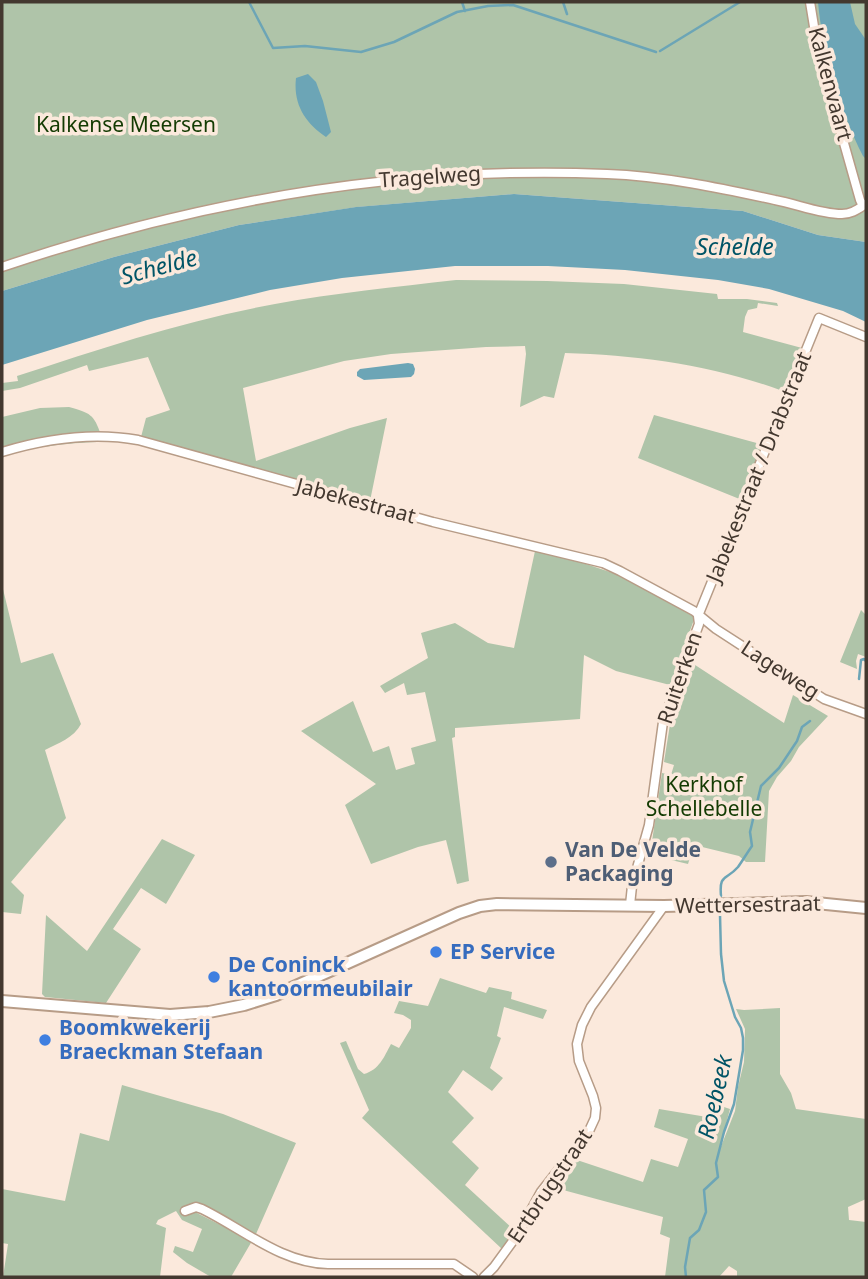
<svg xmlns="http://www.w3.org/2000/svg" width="868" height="1279" font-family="'Noto Sans',sans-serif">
<rect width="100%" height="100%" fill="#fbe9dc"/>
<path fill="#afc4a9" d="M2,2H866V242L818,235L743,211L514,194L357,207L239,225L114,257L2,291Z
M456,280L547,281L624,284L717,294L718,299H747L777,303L778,306L758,303L757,308L748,310L745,317L743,332L802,348L785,388L780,390C711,365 638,355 565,353L554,398L544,396L520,407L526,354L525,346L486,347L391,354L344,361L243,388L256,461L350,428L387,418L370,501L141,437L146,418L170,410L148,357L89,371L87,365L20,388L2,391V383L18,381L17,376C102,348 187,320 275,304C335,293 395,287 456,280Z
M69,407C90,413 94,414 101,435L97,442C68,443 29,447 2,457V417L40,408Z
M654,415L764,445L742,500L638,458Z
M535,551L583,563L619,575L695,617L670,685L616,671L584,655L580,719L455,728V737L452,738L469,881L457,884L446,840L418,847L371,864L345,805L376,784L301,731L353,701L373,752L389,746L396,770L415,764L411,748L436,741L425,692L407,695L404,683L385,693L380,686L428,658L421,633L455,623L488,643L514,648Z
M2,585L21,663L53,653L81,724C74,738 58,743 45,750L66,818L11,882L24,895L21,914L2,912Z
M861,610L866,615V657L858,654L856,661L857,669L840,662Z
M689,661L784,723L793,695L828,716L799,747L791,761L777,777L769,791L765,862H746L739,856L694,845L688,864L650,855L662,773L671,775L674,765L664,762L671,718Z
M162,839L195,855L166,904L141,888L113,929L141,949L106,1003L45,997L42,994L46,915L87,951Z
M440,978L486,993L489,987L512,992L511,999L547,1010L543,1019L504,1007L497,1036L501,1038L490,1068L503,1078L492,1091L463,1070L448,1092L474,1118L452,1142L479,1168L465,1185L514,1230L502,1249L362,1118L369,1110L340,1043L346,1041L358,1069L364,1074C379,1070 384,1057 391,1044L399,1048L411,1028V1020L403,1015L394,1013L399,1001L428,1006Z
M780,1008V1074L791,1093L796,1109L866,1119V1199L848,1207L849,1220L866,1222V1277H737V1271L729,1266L719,1277H665L670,1238L660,1234L663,1217L552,1187L574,1159L643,1182L651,1159L678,1167L688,1139L654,1127L659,1109L713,1118L719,1108L724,1107L730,1109L718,1154L735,1111L738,1087L744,1062L745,1029L736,1009L744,1010Z
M122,1085L223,1114L296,1143L256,1234L193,1205L191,1210L252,1241L231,1277H211L187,1263L173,1252L175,1246L193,1252L202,1229L182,1220L176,1211L158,1220L156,1224L166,1228L160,1277H3L8,1244L2,1243V1189L65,1201L80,1133L109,1141Z"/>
<path fill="#6ca5b6" d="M818,2H850L855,24L866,40V159L863,156C841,113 822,50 818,2Z
M308,74L316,82L323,101L331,132L326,137C305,123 293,104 296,78Z
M514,194L743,211L818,235L866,242V322L843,311L769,289L718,280L625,270L548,266H455L342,278L270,290L147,320L2,365V291L114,257L239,225L356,207Z
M408,363L413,364L415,369L414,374L411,377L364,380L357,376V372L360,369Z"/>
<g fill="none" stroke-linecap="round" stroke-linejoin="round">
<path stroke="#6ca5b6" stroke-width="2.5" d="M249,2L273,48L305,46L361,52L394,42L457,12L488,6L513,5L656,52
M462,2L465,11
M563,2L567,14
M660,51L740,2
M859,679L861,660L864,659L866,661
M721,896C719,873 726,881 738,867C743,860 747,853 752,846L750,832L761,786L779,768L797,741L802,727L810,721
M686,1277L685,1267L690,1238L699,1230L706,1212L704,1190L718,1177L716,1163L724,1132L734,1104L743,1050V1038L741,1028L735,1017L724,981L721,954L720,915"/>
<g stroke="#b79c87" stroke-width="11">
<path id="street" d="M810,2L818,51L860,200L863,206
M2,267C198,201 400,165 607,174C663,176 720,188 775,200C797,204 820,214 842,214C852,214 858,209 866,204
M2,452C45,439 93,432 138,440L433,522L603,563L620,571L694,611L716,629L824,699L866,714
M630,905L632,886L649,825L663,722L699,624L698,616L819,318L866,337
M185,1211L196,1207L202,1209C243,1229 281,1263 328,1264H454L473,1277
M484,1277L494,1267L518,1234L541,1192L589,1131L595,1118L596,1108L593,1096L579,1061L577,1044L582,1025L591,1007L664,906"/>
</g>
<g stroke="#b79c87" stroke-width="14">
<path id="secondary" d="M2,1001L170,1015L209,1012L244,1005L276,995L459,913L480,906L497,904L664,906L806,902L866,908"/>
</g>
<use href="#street" stroke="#fff" stroke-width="8"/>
<use href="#secondary" stroke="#fff" stroke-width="10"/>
</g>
<circle fill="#5c6f8a" stroke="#fbe9dc" stroke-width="2.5" cx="551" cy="862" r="7"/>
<g fill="#3f7fe0" stroke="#fbe9dc" stroke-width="2.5">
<circle cx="436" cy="952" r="7"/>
<circle cx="214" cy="977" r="7"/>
<circle cx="45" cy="1040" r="7"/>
</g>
<g text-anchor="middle" stroke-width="7" stroke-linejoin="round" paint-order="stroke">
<g font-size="21" fill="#43382f" stroke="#fbe9dc">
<text transform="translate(830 84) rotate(75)" y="7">Kalkenvaart</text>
<text transform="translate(430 177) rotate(-4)" y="7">Tragelweg</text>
<text transform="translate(759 467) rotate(-68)" y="7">Jabekestraat / Drabstraat</text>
<text transform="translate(356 501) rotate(15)" y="7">Jabekestraat</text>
<text transform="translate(780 670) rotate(33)" y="7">Lageweg</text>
<text transform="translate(680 678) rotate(-71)" y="7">Ruiterken</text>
<text transform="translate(748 905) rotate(-1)" y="7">Wettersestraat</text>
<text transform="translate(550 1186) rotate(-56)" y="7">Ertbrugstraat</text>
</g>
<g font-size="21" fill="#133b02" stroke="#fbe9dc">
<text x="126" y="132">Kalkense Meersen</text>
<text x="704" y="792">Kerkhof<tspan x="704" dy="24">Schellebelle</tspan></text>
</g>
<g font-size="21" font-weight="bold" fill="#4e5e75" stroke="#fbe9dc" text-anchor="start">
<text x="565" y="857">Van De Velde<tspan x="565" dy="24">Packaging</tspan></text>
</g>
<g font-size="21" font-weight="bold" fill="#366cbe" stroke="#fbe9dc" text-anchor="start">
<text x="450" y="959">EP Service</text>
<text x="228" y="972">De Coninck<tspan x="228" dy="24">kantoormeubilair</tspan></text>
<text x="59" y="1035">Boomkwekerij<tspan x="59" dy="24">Braeckman Stefaan</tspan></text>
</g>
<g font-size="23" font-style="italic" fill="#005466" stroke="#fbe9dc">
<text x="735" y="255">Schelde</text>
<text transform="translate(159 267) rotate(-15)" y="8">Schelde</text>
<text transform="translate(715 1097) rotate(-77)" y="8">Roebeek</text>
</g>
</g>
<rect width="868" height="1279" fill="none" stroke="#43382f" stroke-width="7"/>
</svg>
